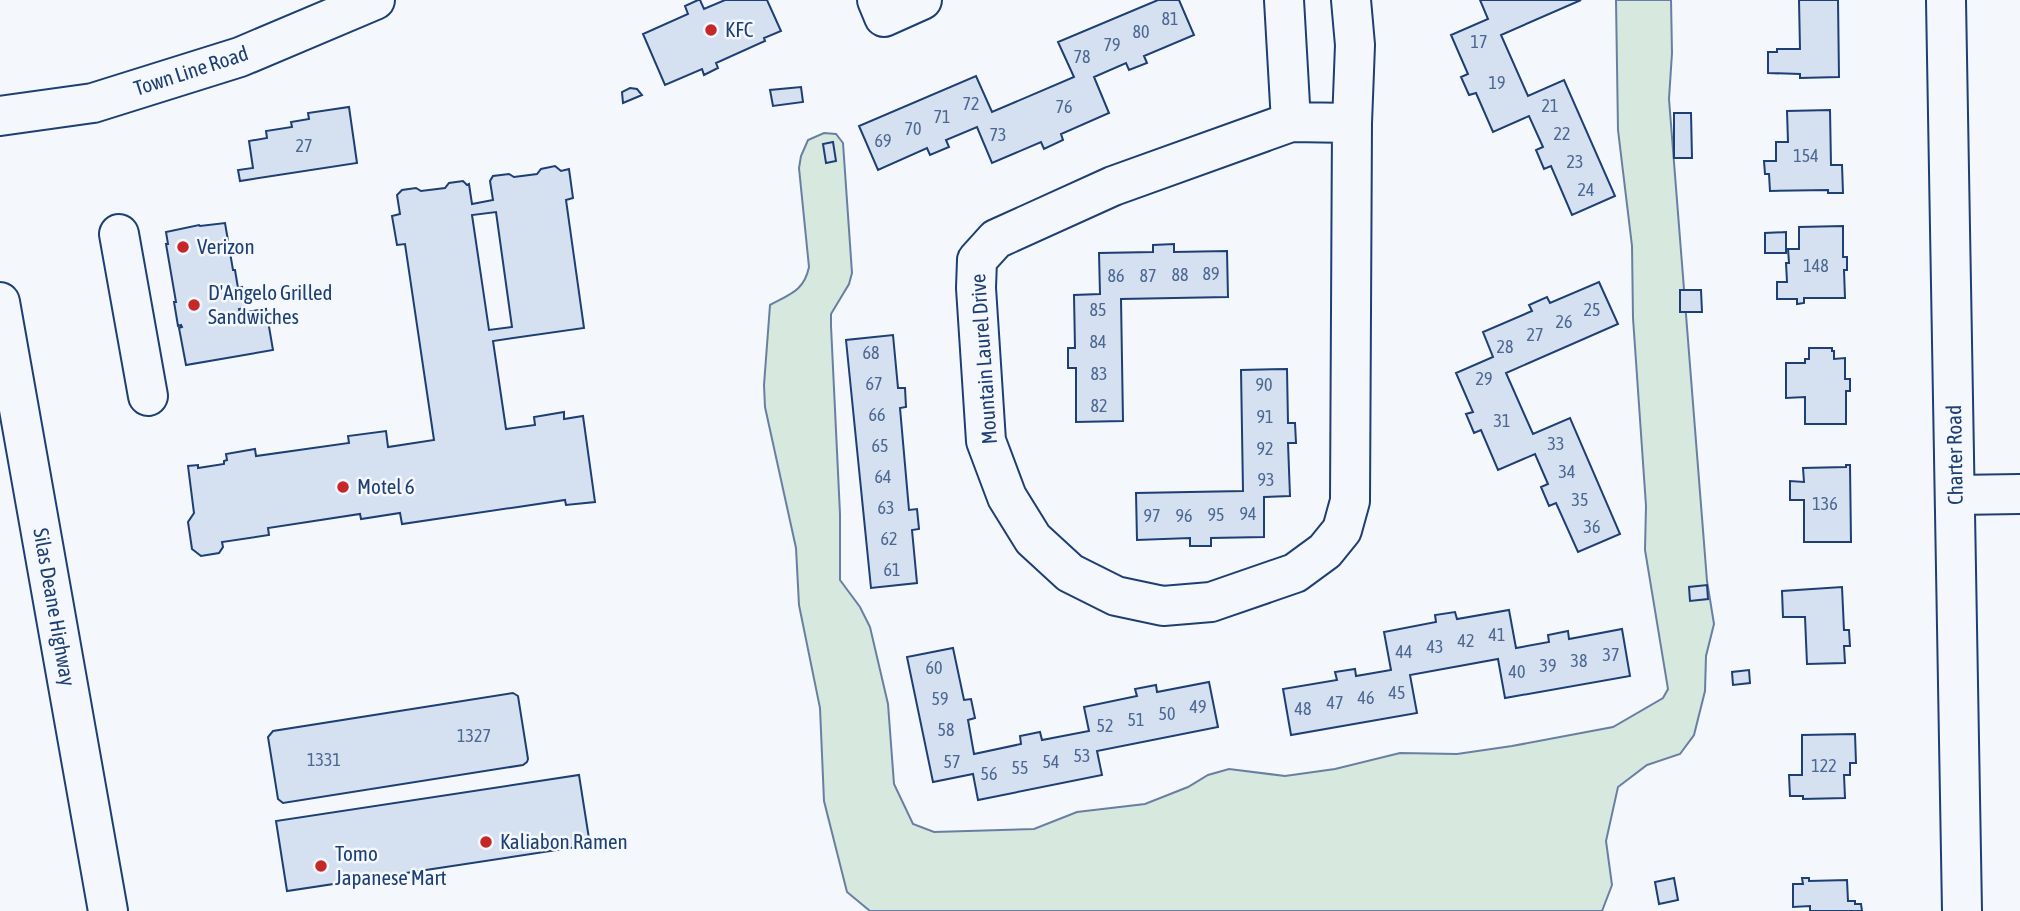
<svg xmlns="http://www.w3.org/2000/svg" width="2020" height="911" font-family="'Asap Condensed',sans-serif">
<rect width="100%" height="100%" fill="#f4f7fb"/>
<path fill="#d7e8df" stroke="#687fa3" stroke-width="2" d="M1616,0H1671L1672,53L1669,99L1707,581L1714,624L1706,656L1705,691L1694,735L1680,754L1647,765L1618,787L1606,841L1612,885L1602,911H870L847,892L824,801L820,708L799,605L796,548L765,407L764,385L770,305C790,294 804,291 809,267L799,168L801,156L808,140L824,133L836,134L843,143L852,273L849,284L831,314V326L840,514V580L860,607L870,627L888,704L894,784L913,824L934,832L1034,829L1077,812L1145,804L1188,787L1208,775L1229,769L1285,776L1335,769L1400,753L1457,754L1512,746L1613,727L1663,698L1668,689L1645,550L1646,506L1633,318L1632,246L1618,130Z"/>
<path fill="#d5e0f0" stroke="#1d3f73" stroke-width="2" fill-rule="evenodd" d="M698,0H700L704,9L725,0H767L781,31L764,38L765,41L716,63L718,68L704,75L702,69L665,85L643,34L688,14L685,6Z
M1158,0H1179L1194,35L1144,56L1147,63L1129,70L1126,63L1094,77L1109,113L1061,134L1063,140L1044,149L1041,142L992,163L977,127L946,140L949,147L930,155L927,148L878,170L859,126L976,76L992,112L1074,77L1058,42Z
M1480,0H1581L1501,35L1528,96L1564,80L1615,196L1572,215L1551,166L1544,169L1536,150L1543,147L1529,116L1493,132L1476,93L1469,95L1461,77L1468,74L1451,35L1488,19Z
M1799,0H1838L1839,77L1800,78V74L1768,73V52H1777V49H1800Z
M801,87L803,102L773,106L770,90Z
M630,88L637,89L642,95L623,103L622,92Z
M349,107L357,163L240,181L238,170L253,168L249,141L267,138L266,131L292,127L291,122L309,119L308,113Z
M1830,110L1831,165H1842L1843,193H1828V190L1770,191L1769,174H1765L1764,161H1776V142H1788L1787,111Z
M1674,113H1691L1692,158H1674Z
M833,142L836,161L826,163L823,144Z
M555,166L561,171L569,169L573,198L566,200L584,328L493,341L506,429L535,425L534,417L564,412V419L583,416L595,502L566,505L565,500L402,524L400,513L361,519L360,514L268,528L269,535L222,542L223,547L219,553L201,556L192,549L188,522L194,513L188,466L198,465V468L224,464V461L227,460L226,454L255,449L256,456L349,443L348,436L386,431L388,447L434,440L405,244L397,245L392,216L400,214L397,195L402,190L416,188L421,191L445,188L449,183L463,181L467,185L469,184L472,204L493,200L490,181L493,176L509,174L514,177L537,174L541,169ZM496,212L512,327L489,330L472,215Z
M225,223L233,270H235L238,288L242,287L245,308L239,309L240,313L266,309L273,350L186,365L179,328L182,327L181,325L178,326L174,302H176L166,244H168L166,232L199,225L200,226Z
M1843,226V257H1847V270H1844L1845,298H1804V303L1797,304V299H1777V282H1787L1786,263H1789L1788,249H1799V227Z
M1786,232V253H1765V233Z
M1174,244V252L1227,251L1228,297L1121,299L1123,421L1076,422V368H1068V348H1075L1074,295L1100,294L1099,253L1153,252V245Z
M1599,282L1618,324L1506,373L1533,434L1570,418L1620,534L1578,552L1556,503L1549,506L1541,487L1548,484L1535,454L1498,470L1481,430L1474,433L1466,414L1473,412L1456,373L1493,357L1483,332L1532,311L1529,305L1547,297L1550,303Z
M1680,290H1701L1702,312H1680Z
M893,335L898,388H905L906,407L900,408L909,510L917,509L919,529L912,530L917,583L871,588L846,340Z
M1809,348H1832V351H1834V359L1845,358V379H1850V391H1846V424H1805V397L1786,398V363H1805V359H1809Z
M1287,369L1288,423H1295L1296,443H1288L1290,496L1264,497V537L1211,538V546H1190V538L1137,540L1136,493L1243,491L1241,370Z
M1846,465H1850L1851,542H1804V500H1790V481L1804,482L1803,468L1846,467Z
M1707,585L1708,599L1690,601L1689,587Z
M1842,587L1844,630H1849L1850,646H1844L1845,663L1807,664L1805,617H1783L1782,591Z
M1509,610L1516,648L1549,642L1548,635L1568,631L1569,639L1622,629L1630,676L1505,698L1498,659L1410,675L1417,713L1291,735L1283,689L1337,680L1335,672L1355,669L1356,676L1391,670L1384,632L1436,622L1435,615L1455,612L1457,619Z
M953,648L964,700L971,699L975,718L968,720L974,754L1021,744L1020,736L1040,732L1042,740L1089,731L1084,707L1137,696L1135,689L1156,685L1157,692L1209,682L1218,727L1097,751L1102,775L978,800L973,774L933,782L907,657Z
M1749,670L1750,683L1733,685L1732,672Z
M513,693L518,696L528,759L527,762L523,765L283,803L278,799L268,737L273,731Z
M1855,734L1856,763H1850V775H1844L1845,798L1803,799V796H1790L1789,775H1802V735Z
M579,775L590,845L287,891L276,821Z
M1674,878L1678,900L1659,904L1655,882Z
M1802,878H1809V881L1847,880L1848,901H1855V904H1861L1862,911H1810V906L1793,907V884H1803Z"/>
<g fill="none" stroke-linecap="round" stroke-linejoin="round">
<g stroke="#1d3f73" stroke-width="42">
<path id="minor" d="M877,0L884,17L922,0
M1284,0L1291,122
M1351,0L1355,45L1352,123
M1946,0L1962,911
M0,116L93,103L240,57L375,0
M1291,122L1352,123L1350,501L1342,530L1325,551L1295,573L1211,602L1163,606L1116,596L1070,573L1033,539L1007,497L986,441L976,288L977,260L996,239L1113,186Z
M119,234L148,396
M1955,495L2020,494"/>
</g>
<g stroke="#1d3f73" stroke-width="42">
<path id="major" d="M0,302L108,911"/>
</g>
<use href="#minor" stroke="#f4f7fb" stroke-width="38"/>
<use href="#major" stroke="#f4f7fb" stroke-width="38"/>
</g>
<g fill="#c62828" stroke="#f4f7fb" stroke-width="2.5">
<circle cx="711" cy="30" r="7"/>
<circle cx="183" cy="247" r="7"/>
<circle cx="194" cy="305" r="7"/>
<circle cx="343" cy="487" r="7"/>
<circle cx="486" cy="842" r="7"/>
<circle cx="321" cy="866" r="7"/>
</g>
<g text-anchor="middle" stroke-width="5" stroke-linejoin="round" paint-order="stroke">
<g font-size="18" fill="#4b6792">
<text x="1170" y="25">81</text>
<text x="1141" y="38">80</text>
<text x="1479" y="48">17</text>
<text x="1112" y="51">79</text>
<text x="1082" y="63">78</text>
<text x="1497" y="89">19</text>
<text x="971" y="110">72</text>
<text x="1550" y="112">21</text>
<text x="1064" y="113">76</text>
<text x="942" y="123">71</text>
<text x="913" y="135">70</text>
<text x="1562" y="140">22</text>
<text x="998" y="141">73</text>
<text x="883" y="147">69</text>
<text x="304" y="152">27</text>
<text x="1806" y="162">154</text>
<text x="1575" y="168">23</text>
<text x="1586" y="196">24</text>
<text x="1816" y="272">148</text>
<text x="1211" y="280">89</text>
<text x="1180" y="281">88</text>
<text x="1116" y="282">86</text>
<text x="1148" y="282">87</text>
<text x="1098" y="316">85</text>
<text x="1592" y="316">25</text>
<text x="1564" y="328">26</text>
<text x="1535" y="341">27</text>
<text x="1098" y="348">84</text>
<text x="1505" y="353">28</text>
<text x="871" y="359">68</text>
<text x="1099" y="380">83</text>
<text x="1484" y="385">29</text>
<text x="874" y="390">67</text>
<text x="1264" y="391">90</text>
<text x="1099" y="412">82</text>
<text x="877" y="421">66</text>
<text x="1265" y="423">91</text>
<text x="1502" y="427">31</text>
<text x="1556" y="450">33</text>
<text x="880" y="452">65</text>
<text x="1265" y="455">92</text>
<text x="1567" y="478">34</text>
<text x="883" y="483">64</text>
<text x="1266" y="486">93</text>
<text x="1580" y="506">35</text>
<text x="1825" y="510">136</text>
<text x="886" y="514">63</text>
<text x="1248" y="520">94</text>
<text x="1216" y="521">95</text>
<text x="1152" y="522">97</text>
<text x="1184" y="522">96</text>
<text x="1592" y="533">36</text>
<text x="889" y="545">62</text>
<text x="892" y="576">61</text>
<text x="1497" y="641">41</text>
<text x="1466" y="647">42</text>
<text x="1435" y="653">43</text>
<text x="1404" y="658">44</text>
<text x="1611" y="661">37</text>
<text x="1579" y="667">38</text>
<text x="1548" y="672">39</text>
<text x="934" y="674">60</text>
<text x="1517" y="678">40</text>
<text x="1397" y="699">45</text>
<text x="1366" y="704">46</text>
<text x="940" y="705">59</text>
<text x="1335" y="709">47</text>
<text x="1198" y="713">49</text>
<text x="1303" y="715">48</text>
<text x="1167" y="720">50</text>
<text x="1136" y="726">51</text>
<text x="1105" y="732">52</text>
<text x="946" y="736">58</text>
<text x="474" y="742">1327</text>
<text x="1082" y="762">53</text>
<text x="324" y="766">1331</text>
<text x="952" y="768">57</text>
<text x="1051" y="768">54</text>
<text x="1824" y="772">122</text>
<text x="1020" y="774">55</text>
<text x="989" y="780">56</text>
</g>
<g font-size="21" fill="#1d3f73" stroke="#f4f7fb" text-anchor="start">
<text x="725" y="37">KFC</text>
<text x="197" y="254">Verizon</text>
<text x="208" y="300">D'Angelo Grilled<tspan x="208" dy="24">Sandwiches</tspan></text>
<text x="357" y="494">Motel 6</text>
<text x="500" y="849">Kaliabon Ramen</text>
<text x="335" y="861">Tomo<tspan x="335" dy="24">Japanese Mart</tspan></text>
</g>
<g font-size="21" fill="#1d3f73" stroke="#f4f7fb">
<text transform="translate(191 71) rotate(-18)" y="7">Town Line Road</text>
<text transform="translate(984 359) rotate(-94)" y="7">Mountain Laurel Drive</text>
<text transform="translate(1955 455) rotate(-91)" y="7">Charter Road</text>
<text transform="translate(54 607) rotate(80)" y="7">Silas Deane Highway</text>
</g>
</g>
</svg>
